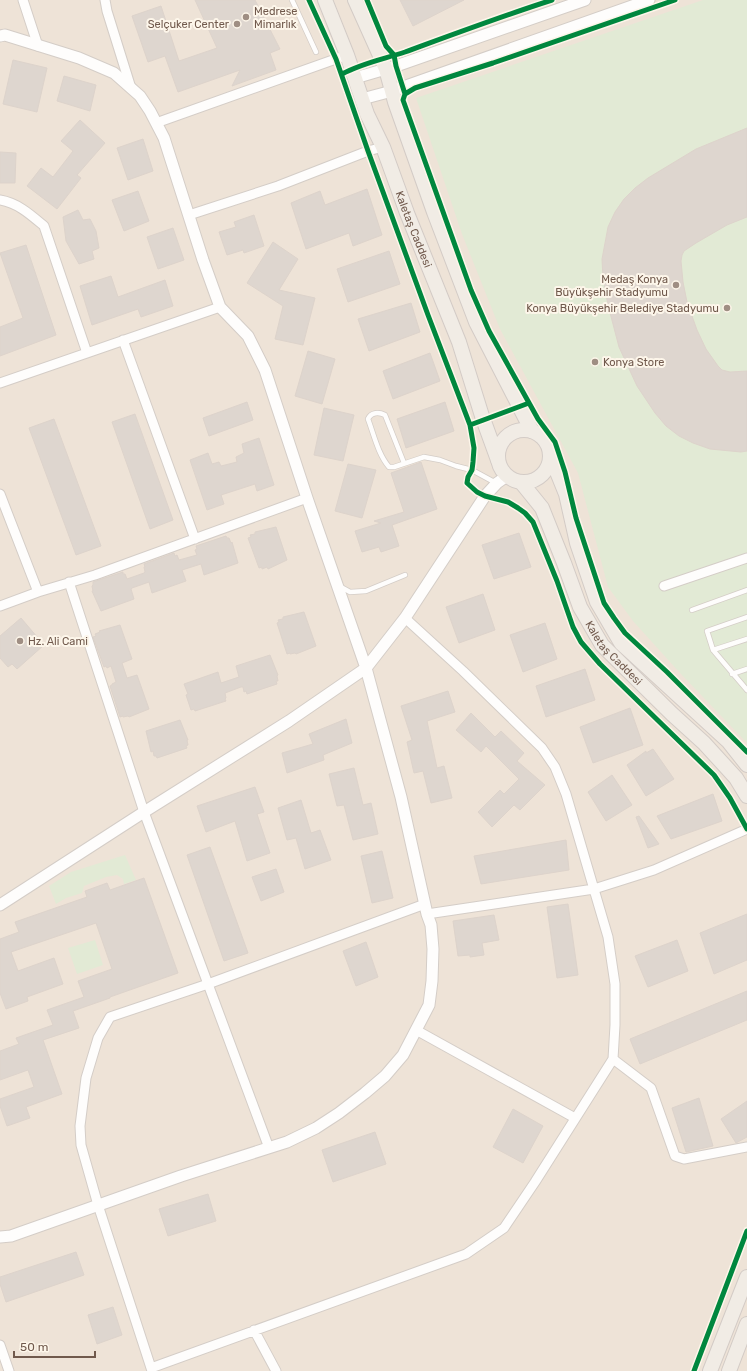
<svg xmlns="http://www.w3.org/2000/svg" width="747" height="1371" font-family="Rubik,sans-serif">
<rect width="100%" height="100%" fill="#f5f0e9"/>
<path fill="#eee3d7" d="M0,0H747V1371H0Z"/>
<path fill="#e2ead5" d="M703,0H747V743L680,673L633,621L608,587L578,473L500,329L462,234L416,98Z
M125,855L136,880L124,884L123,879L117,875L106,877L84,886L82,893L66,898L56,904L49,886L71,872Z
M95,940L103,965L77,974L68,948Z"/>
<path fill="#ded6cf" stroke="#ddd3cb" d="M195,0H255L280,49L270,53L276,70L232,86L240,70L178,92L165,56L148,62L132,16L161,6L179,61L217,48Z
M400,0H464L413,26Z
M13,60L47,68L37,112L3,104Z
M64,76L96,85L90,111L57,101Z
M80,120L105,143L77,175L81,178L57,209L27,186L41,168L53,177L73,151L61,141Z
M747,128V217L727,225L696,243L684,251L682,255L681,261L683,282L687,302L697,330L706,349L718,366L722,370L730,372L747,371V451L741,452L710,449L693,443L679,436L666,426L655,413L637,386L619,347L608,305L603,278L602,259L608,227L615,212L624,199L635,188L648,178L696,149Z
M143,139L153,171L128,180L117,148Z
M0,152L16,153L15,183H0Z
M367,189L382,235L353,246L349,233L306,249L291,203L320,191L325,205Z
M138,191L149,221L124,231L112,200Z
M78,210L83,220L90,219L96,231L99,248L92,251L94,259L79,264L66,241L63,217Z
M254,215L264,246L244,253L243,250L227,255L219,232L236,227L234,222Z
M173,228L184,260L158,269L147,237Z
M273,242L298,259L279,290L315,298L303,345L275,339L283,306L247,283Z
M26,245L56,335L0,356V327L23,318L0,253Z
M389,251L400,284L348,302L337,269Z
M111,276L118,297L165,280L173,306L141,317L138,309L92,325L80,286Z
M411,303L420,332L369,351L358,319Z
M308,351L335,359L322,404L295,396Z
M430,353L440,381L393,399L383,371Z
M247,402L253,420L209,436L203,418Z
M445,402L454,431L406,448L397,419Z
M324,408L354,415L343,461L314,455Z
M135,414L173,520L150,529L112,422Z
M54,419L101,546L76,555L29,428Z
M259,438L274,485L257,491L255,484L221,495L224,504L207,510L190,460L208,453L212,464L219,462L221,466L237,462L236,457L244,453L242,444Z
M421,462L437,509L392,525L399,546L381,552L379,547L362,552L355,531L381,523L374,521L404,512L391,473Z
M348,464L376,470L362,518L335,511Z
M276,527L287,560L268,569L267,567L262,569V567L259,568L248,538L251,537L250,535L255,534V532Z
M519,533L531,567L494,579L482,545Z
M226,536L227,538H229L231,543L232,542L238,563L204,575L201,564L182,570L186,581L152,593L149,582L132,588L131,589L134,599L101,611L92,591H93L92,586L93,585V582L123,572V574H125L127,579L144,573L145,572L144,567H145L144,564L174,553L175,556L177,555L179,560L197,555L195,550L197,549L196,546Z
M483,594L495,630L459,643L446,607Z
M304,612L316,646L296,654L295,653L290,654V653L287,654L277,623L279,622L278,620L283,619V617Z
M21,618L44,645L17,669L12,664L8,667L0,658V636Z
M545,623L557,659L523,672L510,635Z
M120,625L132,659L122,663L127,678L137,675L149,709L129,717L128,716L123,717V716L120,717L110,686L112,685V684L116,682L111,666L107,668L106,666L104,667L93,637L96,636L95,634L100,632L99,631Z
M270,655L278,675L277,676L278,681H276L277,684L247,694L246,691L244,692L243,687H241L225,693L226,698L225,699L226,701L195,711L194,709L191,710L186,695L188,694L184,684L218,672L221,683L239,677L236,666Z
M585,669L595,700L546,717L536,686Z
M448,691L455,712L427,721L437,768L444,766L452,798L431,803L423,771L414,773L407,742L412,740L401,706Z
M630,708L643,745L593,763L580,727Z
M471,713L495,737L501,731L524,753L517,761L545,785L520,810L514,805L492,827L478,812L500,790L504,794L519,779L486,746L481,752L456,730Z
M346,719L352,743L323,755L324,760L287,773L282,753L313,744L309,734Z
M180,720L188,740H187L188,745L186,746L187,748L157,758L156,756H154L153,751L151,752L146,731Z
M653,749L674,779L646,796L627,765L646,751V753Z
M354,768L363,805L371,803L378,834L353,840L344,805L337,806L329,774Z
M612,775L632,805L606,821L588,792Z
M255,787L264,812L257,814L270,853L247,861L235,821L206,832L197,806Z
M713,794L722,821L671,839L657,816Z
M301,800L311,833L320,830L331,860L305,869L296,838L287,840L278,808Z
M639,816L659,844L648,848L636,817Z
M566,840L569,870L481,884L474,856Z
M210,847L248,953L224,961L187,855Z
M382,851L393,898L372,903L361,856Z
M276,869L284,892L261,901L252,877Z
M144,878L178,973L110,997V998L73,1011L79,1028L43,1040L62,1094L26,1107L30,1118L7,1126L0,1106V1099L34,1087L28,1070L0,1080V1051L19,1044L16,1038L53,1025L47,1010L84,997L78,981L112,969L96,923L11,952L18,971L54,958L63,984L27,997L28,1001L6,1009L0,993V939L19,932L15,922L87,897L85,891L107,883L110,890Z
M568,904L578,975L557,978L547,907Z
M747,914V960L714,974L700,933Z
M494,915L499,940L482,943L484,955L470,957V955L458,956L453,921Z
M677,940L688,971L648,987L635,956Z
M366,942L378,977L356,986L343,951Z
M747,991V1020L640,1064L630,1039Z
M699,1098L713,1146L686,1152L672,1108Z
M747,1101V1137L736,1143L721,1119Z
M513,1109L543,1126L523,1163L493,1147Z
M375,1132L386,1164L333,1182L322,1150Z
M208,1194L216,1221L168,1236L159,1209Z
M76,1252L84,1275L6,1302L0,1284V1277Z
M113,1307L122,1335L97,1344L88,1315Z"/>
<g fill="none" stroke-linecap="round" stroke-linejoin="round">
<g stroke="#d4cdc7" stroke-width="6">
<path id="service" d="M292,0L316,52
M404,463L385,415C379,412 371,412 368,419C374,435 378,454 389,467H394L424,457L440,460L456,466L472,470L496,483
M339,586L350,592L366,591L405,575
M692,610L747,590
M747,617L707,631L713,650L747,690
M713,650L747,639
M732,674L747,669"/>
</g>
<g stroke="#d4cdc7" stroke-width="11">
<path id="minor" d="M23,0L38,46
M105,0L107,11L131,88
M156,123L347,55
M0,200C18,203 31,215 44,226L87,353
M189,215L278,186L368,151L383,147
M123,340L195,539
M0,383L220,307
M0,494L38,592
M69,582L144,812L208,984L425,904
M664,586L747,558
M0,606L38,592L95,575L307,498
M427,914L594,889L654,870L747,829
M416,1030L575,1118
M613,1059L651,1088L675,1156L684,1159L747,1147
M254,1330L276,1371
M0,1345L9,1371
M151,1368L466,1254L504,1228L535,1182L613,1059L615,1025V984L608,937L566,794L555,767L542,748L463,671L405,618
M152,1371L98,1205L81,1145L80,1126L86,1078L98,1038L110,1017L208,984L269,1148"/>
</g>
<g stroke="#d4cdc7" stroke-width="13">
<path id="tertiary" d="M0,36L5,35L79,58L114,73L140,96L150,111L164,138L203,260L220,307L248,336L265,370L307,498L366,668L401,797L427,914L431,925L433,949L432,981L429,1005L403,1055L385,1076L365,1093L339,1113L316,1128L287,1142L181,1176L11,1236L0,1237
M355,78L396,66L585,0
M362,99L392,91L649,0
M0,905L144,812L289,721L366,668L405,618L485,496L497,483L507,476"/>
</g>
<g stroke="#d3cbc6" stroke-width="16">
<g id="primary">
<path id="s1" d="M325,0L347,55L367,114L383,147L407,213L459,342L482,416L498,460"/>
<path d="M355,0L386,69L395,102L434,212L476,322L532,431"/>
<circle cx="524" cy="456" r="26"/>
<path d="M551,457L566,494L577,543L597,602L621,643L728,741L747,765"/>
<path id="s2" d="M521,482L542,508L564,563L580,607L602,645L672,714L704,743L736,778L747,796"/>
<path d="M710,1371L747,1277"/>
<path d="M729,1371L747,1324"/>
</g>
</g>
<use href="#service" stroke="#fefdfc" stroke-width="4.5"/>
<use href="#minor" stroke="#fefdfc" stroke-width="9"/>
<use href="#tertiary" stroke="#fefdfc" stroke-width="11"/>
<use href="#primary" stroke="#f1ece5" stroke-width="14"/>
<g stroke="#fdf6ea" stroke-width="8">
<path id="cycleway" d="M309,0L336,59L368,151L428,315L470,425L474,448L473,462L472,470L468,477L467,483L477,492L485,496L508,502L518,508L525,513L533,522L557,581L573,627L581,642L600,664L714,775L730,798L747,829
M367,0L386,46L394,55L396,66L405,94
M675,0L493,63L415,88L405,94L403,100L471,290L489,331L538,419L555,442L565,472L576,518L604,603L614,618L625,633L667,672L747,752
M342,74C362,63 384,59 405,52C454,34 502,16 552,0
M470,425L529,403
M694,1371L747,1231"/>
</g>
<use href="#cycleway" stroke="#00873e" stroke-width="5"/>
</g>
<g fill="#9f8e83" stroke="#fdf6ea" stroke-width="1.5">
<circle cx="246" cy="17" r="4"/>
<circle cx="237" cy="24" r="4"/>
<circle cx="676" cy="285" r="4"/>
<circle cx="727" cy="308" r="4"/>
<circle cx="595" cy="362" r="4"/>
<circle cx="20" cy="641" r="4"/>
</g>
<g text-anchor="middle" stroke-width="4" stroke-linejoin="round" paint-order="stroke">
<g font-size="11" fill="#70594c" stroke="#fdf6ea" text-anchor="start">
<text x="254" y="15">Medrese<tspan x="254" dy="13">Mimarlık</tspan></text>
<text x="229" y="28" text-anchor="end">Selçuker Center</text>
<text x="668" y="283" text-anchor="end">Medaş Konya<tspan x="668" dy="13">Büyükşehir Stadyumu</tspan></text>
<text x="719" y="312" text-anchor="end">Konya Büyükşehir Belediye Stadyumu</text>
<text x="603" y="366">Konya Store</text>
<text x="28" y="645">Hz. Ali Cami</text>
</g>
<g font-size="11" fill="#70594c" stroke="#fdf6ea">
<text dy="4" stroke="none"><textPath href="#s1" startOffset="246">Kaletaş Caddesi</textPath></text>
<text dy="4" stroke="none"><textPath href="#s2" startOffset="197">Kaletaş Caddesi</textPath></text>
</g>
</g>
<path d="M14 1351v6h81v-6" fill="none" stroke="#70594c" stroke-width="2"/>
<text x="20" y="1351" font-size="12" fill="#70594c" stroke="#fdf6ea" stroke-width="3" paint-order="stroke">50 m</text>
</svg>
